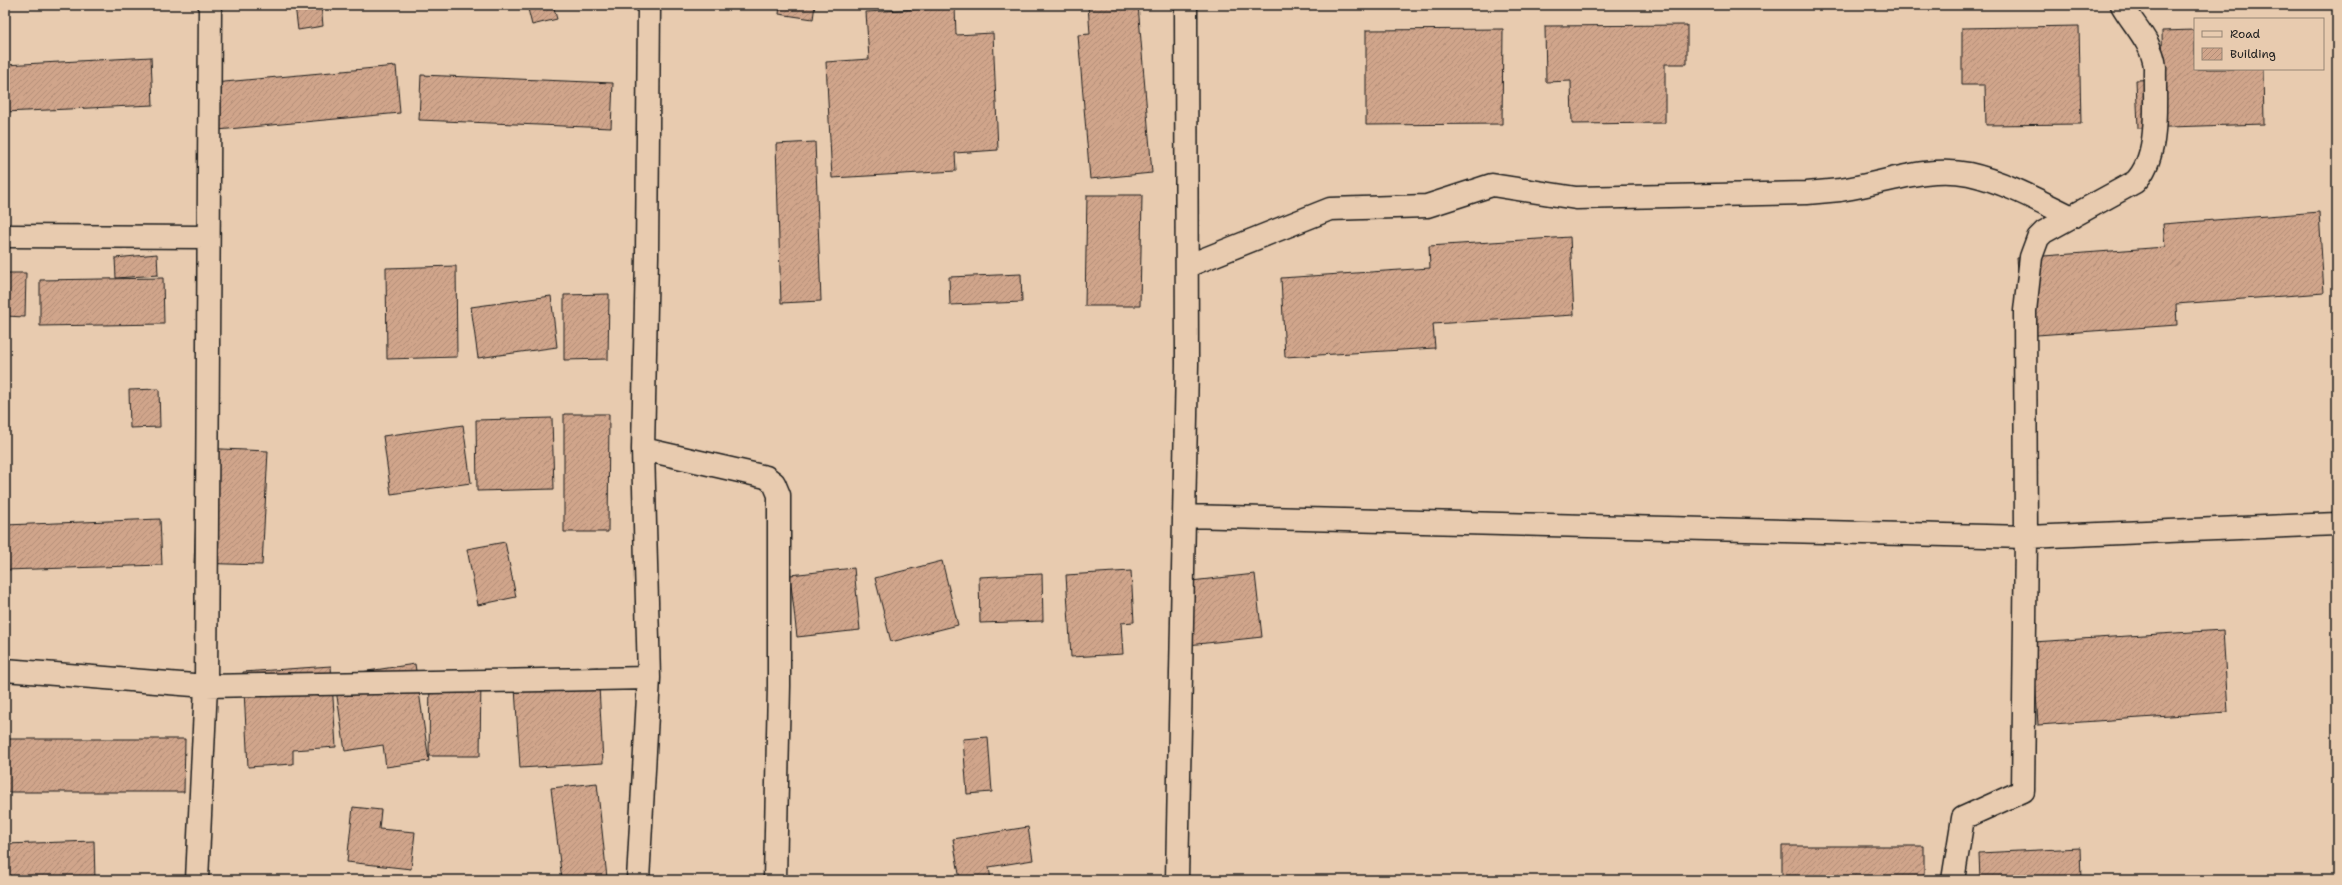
<svg xmlns="http://www.w3.org/2000/svg" width="2342" height="885" font-family="'Shantell Sans',sans-serif">
<defs>
<pattern id="building-hatch" width="6" height="6" patternUnits="userSpaceOnUse"><rect width="6" height="6" fill="#d0a58b"/><path d="M-1 1l2-2M0 6l6-6M5 7l2-2" fill="none" stroke="#b28d77"/></pattern>
</defs>
<rect width="100%" height="100%" fill="#e8cbaf"/>
<filter id="ink" filterUnits="userSpaceOnUse"><feTurbulence type="fractalNoise" baseFrequency=".025" numOctaves="2"/><feDisplacementMap in="SourceGraphic" scale="8" xChannelSelector="R" yChannelSelector="G"/><feConvolveMatrix kernelMatrix="1 2 1 2 8 2 1 2 1" color-interpolation-filters="sRGB"/></filter>
<g filter="url(#ink)">
<path fill="url(#building-hatch)" stroke="#1c1c1c" d="M295,5H321L323,26L298,30Z
M527,5H553L557,19L532,25Z
M780,5H815L813,19L779,14Z
M1088,5H1138L1152,173L1090,179L1078,35L1090,34Z
M955,7L956,35L993,33L998,150L955,153L956,171L832,178L826,62L869,59L866,12Z
M1687,25V64H1665V123L1572,124L1571,81L1546,82L1545,26Z
M2079,26L2081,124L1986,125L1985,85H1962V28Z
M1503,29L1502,124L1366,125V30Z
M2195,30V69H2263L2264,124L2138,128L2136,80L2163,79L2162,31Z
M151,57L153,105L5,112V65Z
M396,66L400,113L207,131L203,84Z
M421,75L613,83L611,128L419,120Z
M815,142L821,301L781,303L776,144Z
M1087,195H1142L1140,306H1085Z
M2319,212L2324,293L2176,304L2177,325L2023,336L2017,258L2165,247L2163,224Z
M1570,237L1574,315L1433,324L1435,348L1285,357L1281,278L1430,268L1429,246Z
M157,254L158,275L116,278L115,258Z
M456,266L457,357L387,359L386,268Z
M5,273H26L25,317L5,316Z
M1021,274L1022,302L950,305L949,277Z
M163,278L164,324L40,326V280Z
M609,294L608,359L564,360V295Z
M551,296L557,347L478,358L471,307Z
M159,389L160,427L130,428L129,390Z
M564,414H609L608,532H564Z
M552,418L554,489L477,491L476,420Z
M463,425L471,483L391,494L383,436Z
M199,448L268,451L262,565L194,563Z
M160,519L162,565L5,570V525Z
M505,542L516,597L478,605L467,549Z
M942,561L958,625L891,642L875,578Z
M854,568L860,630L797,637L790,575Z
M1131,571L1134,622L1121,623L1123,654L1071,657L1066,575Z
M1042,574L1043,621L980,623L979,577Z
M1255,574L1262,637L1188,645L1182,582Z
M2223,630L2228,712L2038,725L2033,642Z
M415,664L429,761L386,767L383,745L345,751L334,676Z
M331,666L336,747L293,750V764L248,767L243,672Z
M598,667L603,763L520,768L514,672Z
M430,676L481,677L480,756H429Z
M988,737L992,792L967,794L963,739Z
M5,739H185L184,792H5Z
M597,783L607,878L562,880L551,788Z
M353,807L381,810L379,829L415,832L411,869L347,862Z
M1028,827L1033,860L989,867L991,880H960L953,839Z
M94,841L95,880H5V844Z
M1782,846H1924V880H1782Z
M2080,848L2081,880H1980L1979,853Z"/>
<g fill="none" stroke-linecap="round" stroke-linejoin="round">
<g stroke="#1c1c1c" stroke-width="25">
<path id="minor" d="M5,236L208,237
M1187,266L1330,209L1427,206L1492,185L1576,198L1807,193C1818,192 1829,191 1840,190C1882,184 1926,165 1969,174C2005,182 2039,201 2072,217
M643,449L766,477L774,483L779,495V686L775,880
M1184,516L2026,537L2337,524
M5,670L206,686L649,678
M197,880L206,686L210,5
M638,880L649,678L643,449L647,256L649,5
M1177,880L1187,364L1186,5
M1953,880L1963,818L2023,791L2026,537L2025,311L2031,257L2038,238L2044,232L2135,182C2161,156 2154,102 2155,67C2152,42 2134,26 2122,5"/>
</g>
<use href="#minor" stroke="#e8cbaf" stroke-width="22"/>
</g>
</g>
<rect width="2342" height="885" fill="none" stroke="#e8cbaf" stroke-width="20"/>
<rect x="10" y="10" width="2322" height="865" fill="none" stroke="#1c1c1c" stroke-width="1.5" filter="url(#ink)"/>
<rect x="2194" y="18" width="130" height="52" fill="#e8cbaf" stroke="#968574"/>
<rect x="2202" y="31" width="20" height="6" fill="#e8cbaf" stroke="#968574"/>
<text x="2230" y="38" font-size="12" fill="#1c1c1c">Road</text>
<rect x="2202" y="48" width="20" height="12" fill="url(#building-hatch)" stroke="#968574"/>
<text x="2230" y="58" font-size="12" fill="#1c1c1c">Building</text>
</svg>
